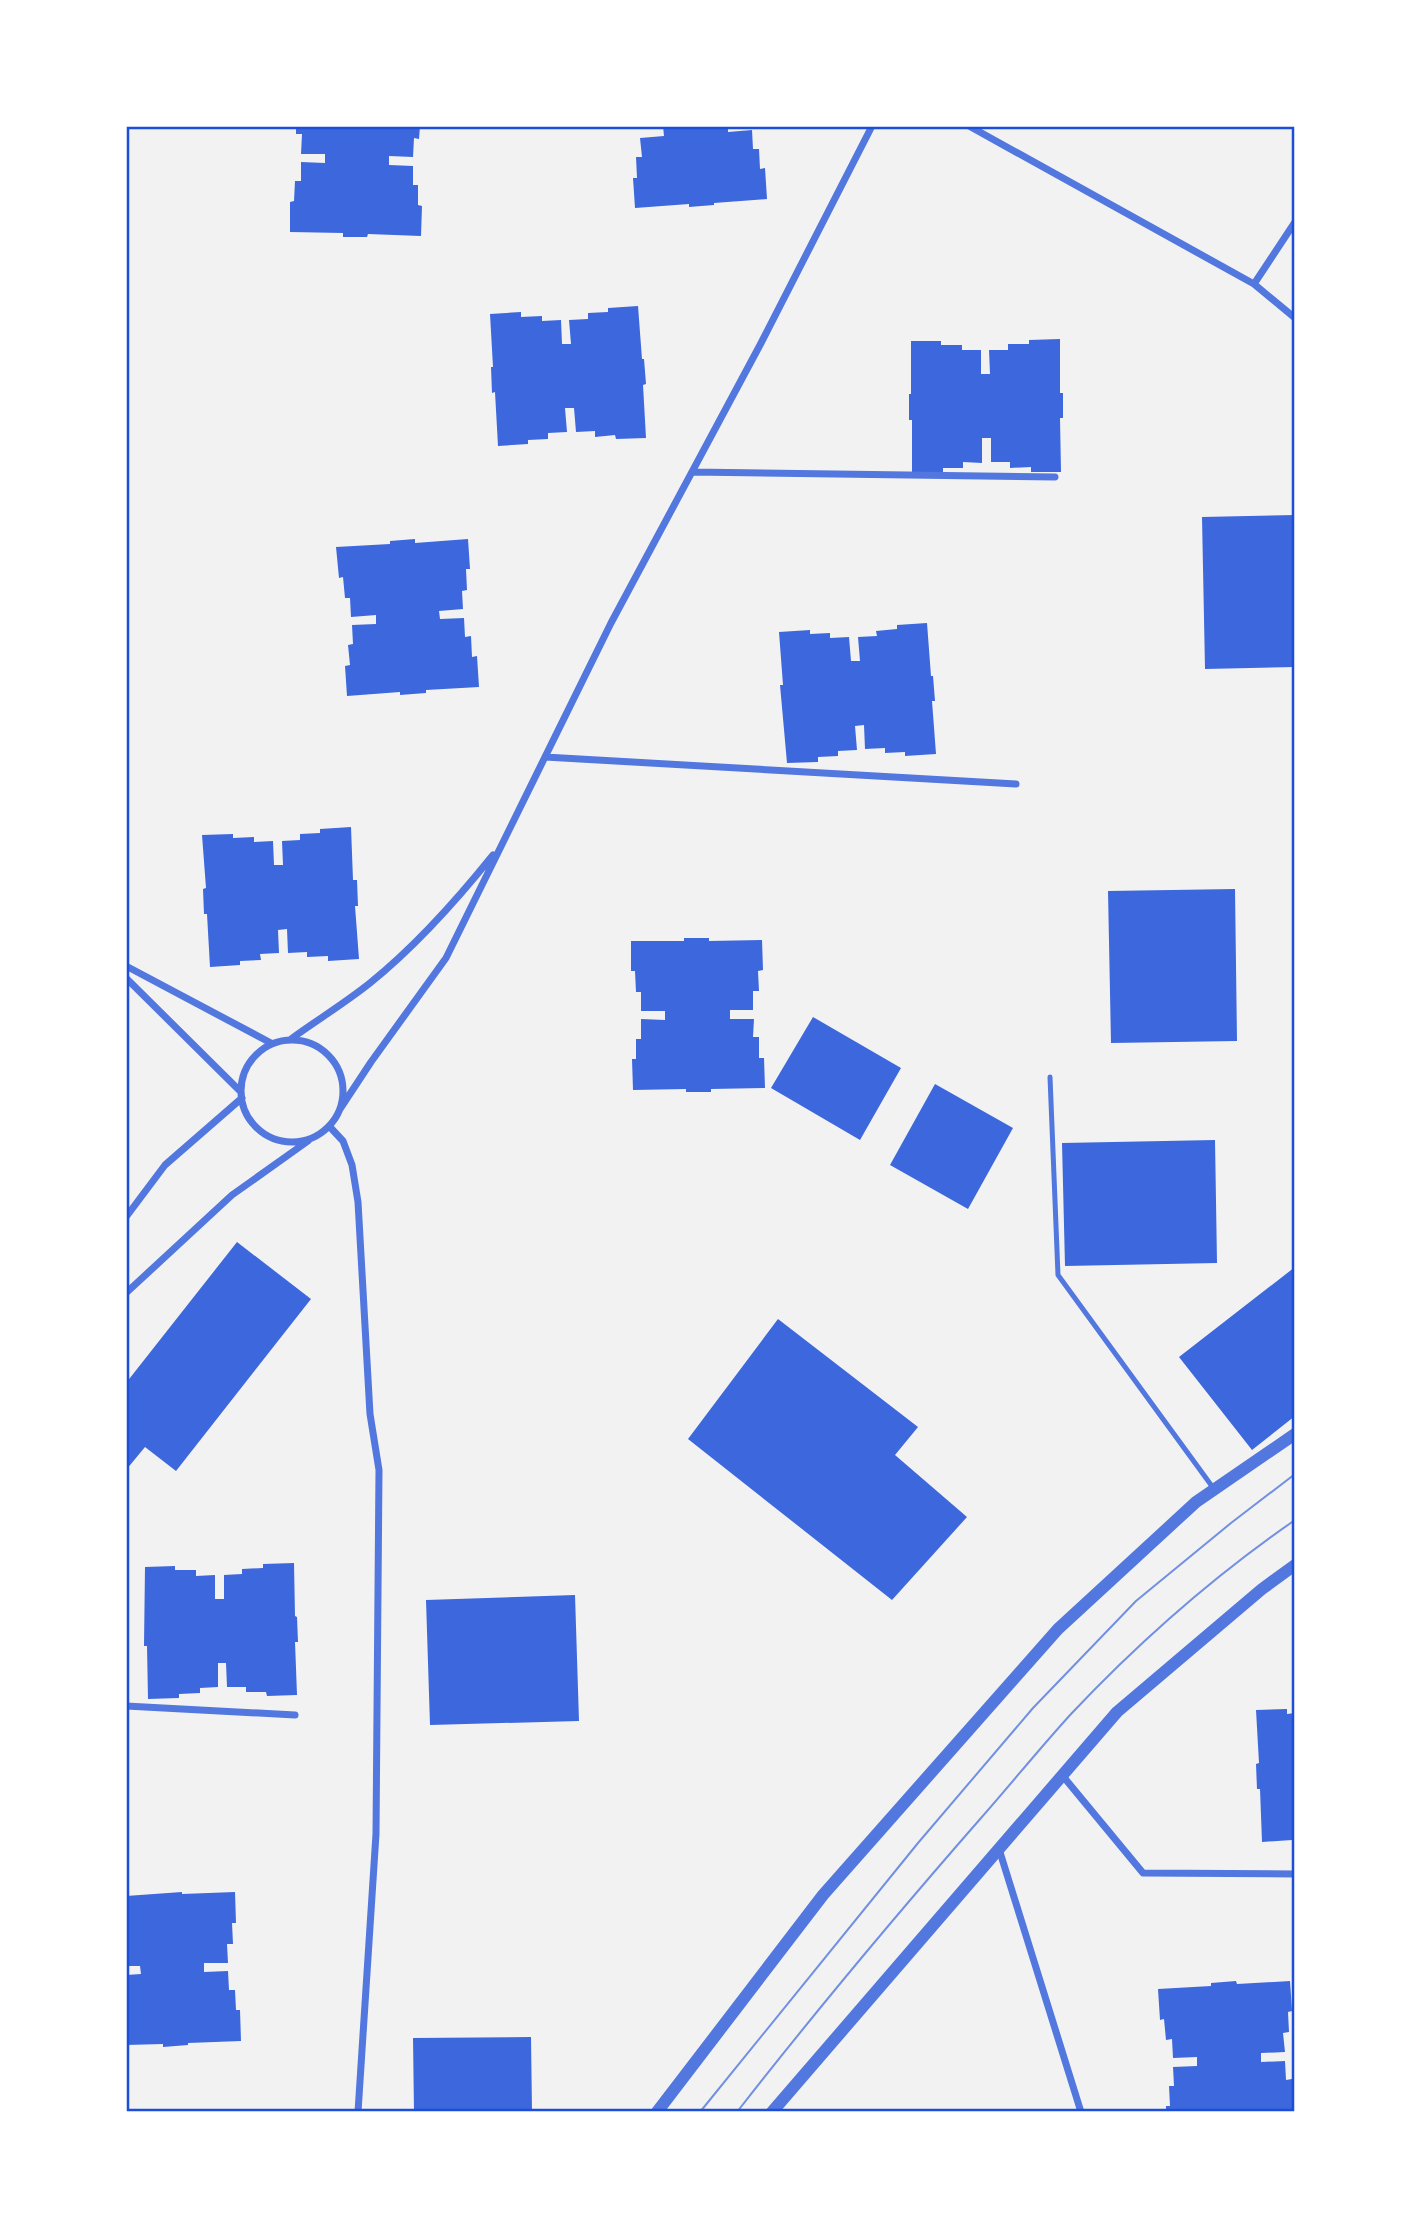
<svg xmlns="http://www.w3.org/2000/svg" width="1421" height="2238" font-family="Signika,sans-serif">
<rect width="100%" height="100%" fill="#f2f2f2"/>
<path fill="#3d67dc" d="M296,126H420L419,139L414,138L413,157L389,156V165L413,166V185H418V205L422,206L421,236L368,234L367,237H343V233L290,232V202L294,201L295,181H301V162L325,163V154H301L302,134H296Z
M663,126H728V132L752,130L753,149H759L760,169L765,168L767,199L714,203V205L689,207V204L635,208L633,178H637L636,157H642L640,138L664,136Z
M638,306L642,359H644L646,384L643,385L646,438L616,439L615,435L595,437V431L576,432L574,408H565L567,432L548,433V439L528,440V444L498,446L495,392L492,393L491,367H493L490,314L521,312V317L542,316V321L561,320L562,344H571L569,320L588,319V313L608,312V308Z
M1060,339V393H1063V418H1060L1061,472H1031V467L1010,468V462H991V438H982V463L963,462V468H943V472L912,473V420H909V394H911V341H941V345H962V350H981V374H990L989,350H1008V344H1029V340Z
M1295,515V667L1205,669L1202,517Z
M415,539V543L468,539L470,569H466L467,590L462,591L463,609L439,611L440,619L464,618L465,637L471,636L472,657L477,656L479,687L426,690V693L400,695V692L347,696L345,666L350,665L348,645L353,644L352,625L376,624V615L351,617L350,598H345L343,577L339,578L336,547L390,544V541Z
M927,623L931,676H933L935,701H932L936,754L905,756V752L885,753V748L865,749L864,725L855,726L857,750L838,751V756L818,757V762L787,763L780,685H783L779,632L810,630V634L830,633V638L849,637L851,661H860L858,637L877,636L876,631L897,629V625Z
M351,827L353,880H357L358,906H355L359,959L328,961V956L307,957V952L288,953L287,929L278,930L279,953L260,954L261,960L240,961V965L210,967L207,914H204L203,889L206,888L202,835L233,834V838L254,837V842L273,841L274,865H283L282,841L300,840V834L320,833V829Z
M1235,889L1237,1041L1111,1043L1108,891Z
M684,938H709V941L762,940L763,970L758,971L759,991H753V1010H730V1019H754L753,1037H759V1058H764L765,1088L711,1089V1092H686V1089L633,1090L632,1059H636V1039H641V1019L665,1020V1011H641V992H636L635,971H631V941H684Z
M813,1017L901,1068L860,1140L771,1088Z
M935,1084L1013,1128L968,1209L890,1165Z
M1215,1140L1217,1263L1065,1266L1062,1143Z
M237,1242L311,1299L176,1471L145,1447L126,1470V1383Z
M1295,1267V1416L1252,1450L1179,1357Z
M778,1319L918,1427L895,1455L967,1517L892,1600L688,1439Z
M294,1563L295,1616L297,1617L298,1642H295L297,1695L267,1696L266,1692H246V1687H227L226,1663H218V1687L200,1688V1693L179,1694V1698L148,1699L147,1646H144L145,1567L175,1566V1570H196V1576L215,1575V1599H224V1575L242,1574V1569L263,1568V1564Z
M575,1595L579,1721L430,1725L426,1600Z
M1287,1709V1714L1295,1713V1836L1292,1837V1840L1262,1842L1260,1789H1257L1256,1764L1259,1763L1256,1710Z
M182,1892V1894L235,1892L236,1923H232L233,1944H227L228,1963H204V1972L228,1971L229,1990H235L236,2010H240L241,2041L188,2043V2045L163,2047V2044L126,2045V1975L141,1974L140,1966H126V1896Z
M1236,1981L1237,1984L1290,1981L1292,2011L1288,2012L1289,2032L1283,2033L1285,2052L1261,2053V2062L1285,2061L1286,2080L1292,2079L1295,2112H1166V2106H1170L1169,2086H1174L1173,2067L1197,2066V2057L1173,2058L1172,2039L1166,2040L1164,2019L1160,2020L1158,1989L1211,1986V1983Z
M531,2037L532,2112H414L413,2038Z"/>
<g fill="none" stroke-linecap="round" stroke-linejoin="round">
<path stroke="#5277de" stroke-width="5" d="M1050,1077L1058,1275L1214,1489"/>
<path stroke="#5277de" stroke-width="7" d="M969,126L1254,284L1295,318
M1254,284L1295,222
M692,472L1055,477
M545,757L1016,784
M126,966L271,1043
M126,978L241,1092
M291,1039C317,1020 345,1003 370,983C416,946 456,901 493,855
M241 1091a51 51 0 1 1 102 0a51 51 0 1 1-102 0Z
M340,1109L371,1062L446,958L611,623L760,345L872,126
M329,1126L343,1141L352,1165L358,1202L370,1414L379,1470L376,1834L358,2112
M126,1217L165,1165L242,1098
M126,1293L232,1195L308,1141
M126,1706L295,1715
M1062,1775L1143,1873L1295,1874
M999,1849L1081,2112"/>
<path stroke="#5277de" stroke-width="12" d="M657,2112L823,1895L1058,1629L1196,1502L1295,1434
M772,2112L1117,1712L1262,1589L1295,1565"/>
<path stroke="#7290e2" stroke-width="2" d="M700,2112L918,1843L1033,1708L1136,1601L1231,1523L1295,1474
M737,2112C815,2012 897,1914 981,1818C1011,1784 1040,1748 1071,1714C1139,1642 1214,1576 1295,1520"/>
</g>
<rect width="1421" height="2238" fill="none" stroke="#ffffff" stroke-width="256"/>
<rect x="128" y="128" width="1165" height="1982" fill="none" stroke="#1d4ed8" stroke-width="2.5"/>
</svg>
